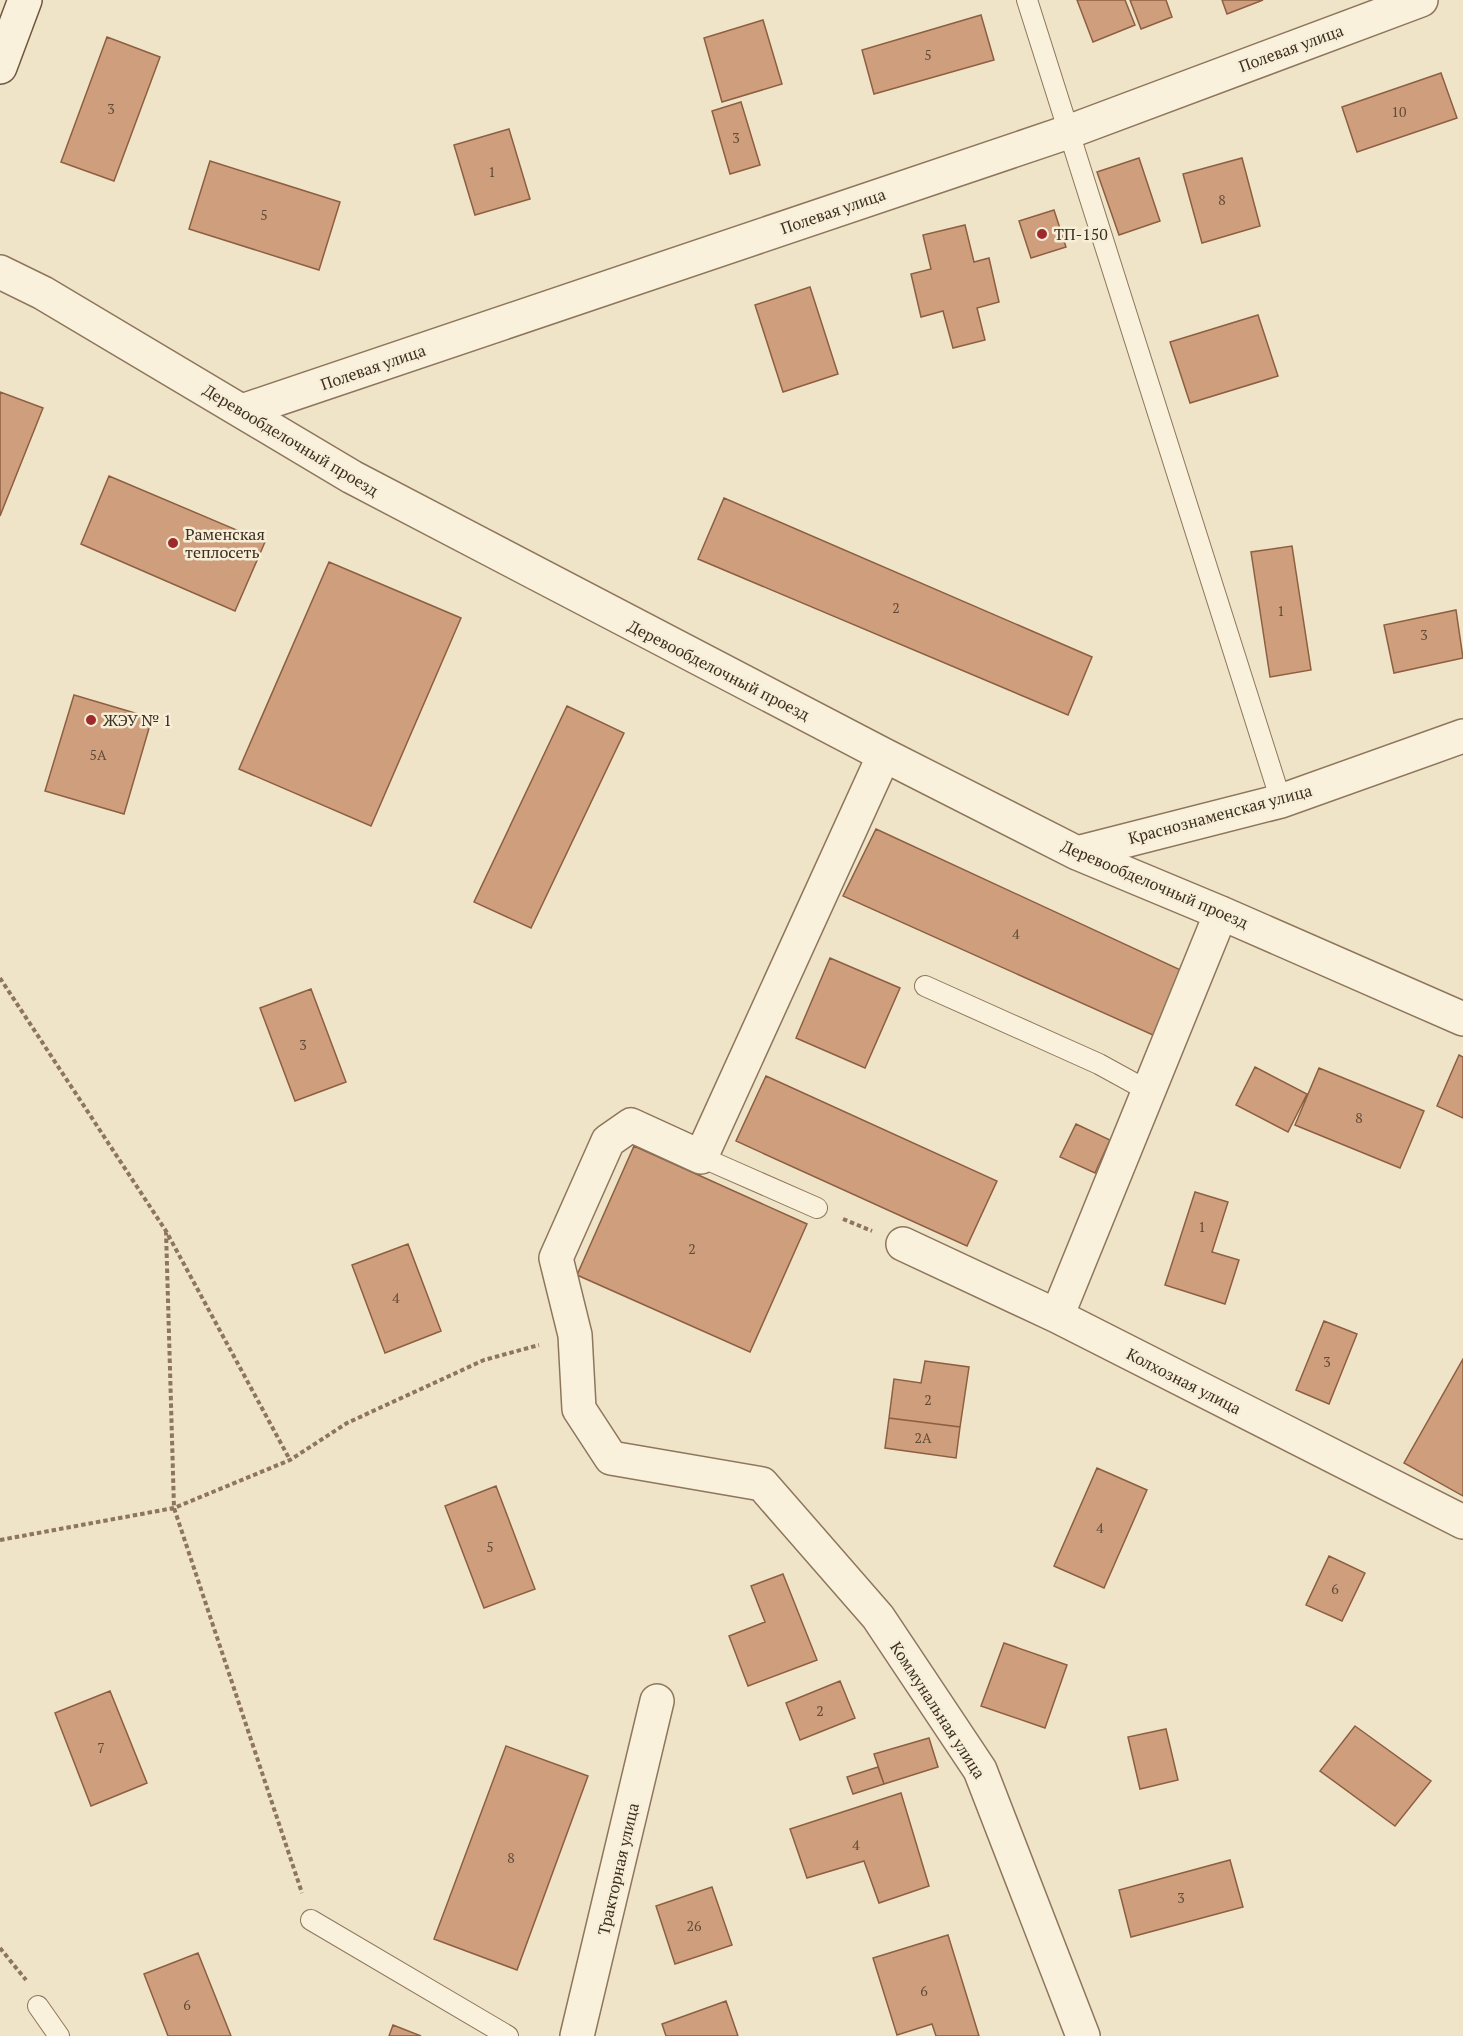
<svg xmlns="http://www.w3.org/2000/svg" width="1463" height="2036" font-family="'PT Serif',serif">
<rect width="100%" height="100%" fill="#f0e4c8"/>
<path fill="#cf9f7d" stroke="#8d5f41" stroke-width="1.5" d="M1077,0H1125L1135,25L1093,42Z
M1130,0H1166L1172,17L1141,29Z
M1222,0H1263L1227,14Z
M981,15L994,60L874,94L862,50Z
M763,20L782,84L722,102L704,38Z
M107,37L160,57L114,181L61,162Z
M1441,73L1457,118L1357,152L1342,107Z
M741,102L760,165L730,174L712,111Z
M509,129L530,199L475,215L454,145Z
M1139,158L1160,221L1119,235L1097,172Z
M1242,158L1260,226L1202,243L1183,174Z
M210,161L340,202L319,270L189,229Z
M1054,210L1066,247L1031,258L1019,221Z
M965,225L974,262L989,258L999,302L977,308L985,340L953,348L943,311L921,317L911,274L931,269L923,235Z
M810,287L838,374L783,392L755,305Z
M1258,315L1278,376L1190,403L1170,342Z
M0,392L43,408L0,516Z
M109,476L265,542L235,611L81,544Z
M724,498L1092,657L1068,715L698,559Z
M1292,546L1311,670L1270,677L1251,552Z
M329,562L461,618L371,826L239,769Z
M1456,610L1463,658L1394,673L1384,625Z
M74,695L152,718L124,814L45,791Z
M567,706L624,733L531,928L474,902Z
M876,829L1185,972L1153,1035L843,896Z
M830,958L900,988L865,1068L796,1038Z
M311,989L346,1082L295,1101L260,1008Z
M1459,1055L1463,1057V1118L1437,1106Z
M1255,1067L1307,1094L1288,1132L1236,1105Z
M1319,1068L1424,1111L1400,1168L1295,1125Z
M766,1076L997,1181L967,1246L736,1141Z
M1076,1124L1110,1140L1095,1173L1060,1157Z
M634,1146L807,1224L750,1352L577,1275Z
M1195,1192L1228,1202L1212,1252L1239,1260L1225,1304L1165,1285Z
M408,1244L441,1331L385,1353L352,1265Z
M1324,1321L1357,1334L1329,1404L1296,1390Z
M1463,1359V1496L1404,1463Z
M925,1361L969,1367L960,1427L889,1418L894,1379L921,1383Z
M889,1418L960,1427L956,1458L885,1448Z
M1097,1468L1147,1490L1104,1588L1054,1566Z
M496,1486L535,1589L484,1608L445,1506Z
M1329,1556L1365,1573L1342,1621L1306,1605Z
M783,1574L817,1660L748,1686L729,1636L765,1622L751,1586Z
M1004,1643L1067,1665L1045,1728L981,1706Z
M840,1681L855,1718L800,1740L786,1703Z
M110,1691L147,1783L91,1806L55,1713Z
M1355,1726L1431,1781L1395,1826L1320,1771Z
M1166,1729L1178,1780L1140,1789L1128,1737Z
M929,1738L938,1767L884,1784L874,1754Z
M506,1746L588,1776L517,1970L434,1939Z
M878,1767L884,1784L853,1794L847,1777Z
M901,1793L929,1886L879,1903L864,1861L807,1878L790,1829Z
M1230,1860L1243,1907L1131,1937L1119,1890Z
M712,1887L732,1945L675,1964L656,1906Z
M948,1935L979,2036H936L932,2024L897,2035L873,1958Z
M198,1953L231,2036H168L144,1974Z
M726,2001L738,2036H666L662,2024Z
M393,2025L421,2036H389Z"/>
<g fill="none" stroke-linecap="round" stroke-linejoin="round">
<g stroke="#8d765c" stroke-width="22">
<path id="lane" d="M1027,0L1281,801
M925,986L1099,1064L1150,1092
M701,1157L817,1208
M311,1920L508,2036
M38,2006L59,2036"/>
</g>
<g stroke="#8d765c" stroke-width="36">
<path id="street" d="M0,272L43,293L352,477L884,755L1077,853L1221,913L1463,1019
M242,411L1068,132L1421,0
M884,755L701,1157L631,1125L608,1141L556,1258L575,1335L579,1409L611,1458L762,1484L878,1617L980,1770L1083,2036
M1077,853L1281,801L1463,736
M903,1244L1057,1316L1463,1522
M1057,1316L1221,913
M577,2036L657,1701"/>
</g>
<g stroke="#6f573f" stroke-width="36">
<path id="secondary" d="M0,67L25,0"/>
</g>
<path stroke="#8d765c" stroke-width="4" stroke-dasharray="4.5 3" stroke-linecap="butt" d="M0,978L166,1231L290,1460
M843,1219L872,1231
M166,1231L174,1508L302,1893
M0,1540L174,1508L290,1460L347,1423L484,1360L539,1345
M0,1948L26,1980"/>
<use href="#lane" stroke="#faf1dc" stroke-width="20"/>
<use href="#street" stroke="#faf1dc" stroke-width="33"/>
<use href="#secondary" stroke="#faf1dc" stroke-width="33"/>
</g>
<g fill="#9e2a2b" stroke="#f7eed8" stroke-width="2">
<circle cx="1042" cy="234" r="6"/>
<circle cx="173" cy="543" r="6"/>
<circle cx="91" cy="720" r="6"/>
</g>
<g text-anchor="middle" stroke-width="5" stroke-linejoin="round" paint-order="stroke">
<g font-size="14" fill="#624a37">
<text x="928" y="60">5</text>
<text x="111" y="114">3</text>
<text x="1399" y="117">10</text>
<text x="736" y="143">3</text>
<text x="492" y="177">1</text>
<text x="1222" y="205">8</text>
<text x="264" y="220">5</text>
<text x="896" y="613">2</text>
<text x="1281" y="616">1</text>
<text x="1424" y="640">3</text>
<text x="98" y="760">5А</text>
<text x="1016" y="939">4</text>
<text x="303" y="1050">3</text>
<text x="1359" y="1123">8</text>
<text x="1202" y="1232">1</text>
<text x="692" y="1254">2</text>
<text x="396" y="1303">4</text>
<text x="1327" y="1367">3</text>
<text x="928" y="1405">2</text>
<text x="923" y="1443">2А</text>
<text x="1100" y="1533">4</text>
<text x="490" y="1552">5</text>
<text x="1335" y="1594">6</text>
<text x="820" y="1716">2</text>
<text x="101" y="1753">7</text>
<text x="856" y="1850">4</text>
<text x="511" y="1863">8</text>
<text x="1181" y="1903">3</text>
<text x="694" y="1931">26</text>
<text x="924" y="1996">6</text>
<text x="187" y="2010">6</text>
</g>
<g font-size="16" fill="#3d2e20" stroke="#f7eed8">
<text transform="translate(1291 48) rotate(-20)" y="6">Полевая улица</text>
<text transform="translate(833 211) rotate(-19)" y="6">Полевая улица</text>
<text transform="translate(373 367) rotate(-19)" y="6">Полевая улица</text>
<text transform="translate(291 440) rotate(31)" y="6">Деревообделочный проезд</text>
<text transform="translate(719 670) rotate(27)" y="6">Деревообделочный проезд</text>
<text transform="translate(1220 814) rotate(-15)" y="6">Краснознаменская улица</text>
<text transform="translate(1155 884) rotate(23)" y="6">Деревообделочный проезд</text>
<text transform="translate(1184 1381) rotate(27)" y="6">Колхозная улица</text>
<text transform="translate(938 1710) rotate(57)" y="6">Коммунальная улица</text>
<text transform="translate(618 1869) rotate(-77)" y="6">Тракторная улица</text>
</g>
<g font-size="16" fill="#3d2e20" stroke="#f7eed8" text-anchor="start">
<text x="1054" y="240">ТП-150</text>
<text x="185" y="540">Раменская<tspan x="185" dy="18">теплосеть</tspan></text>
<text x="103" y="726">ЖЭУ № 1</text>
</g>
</g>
</svg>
